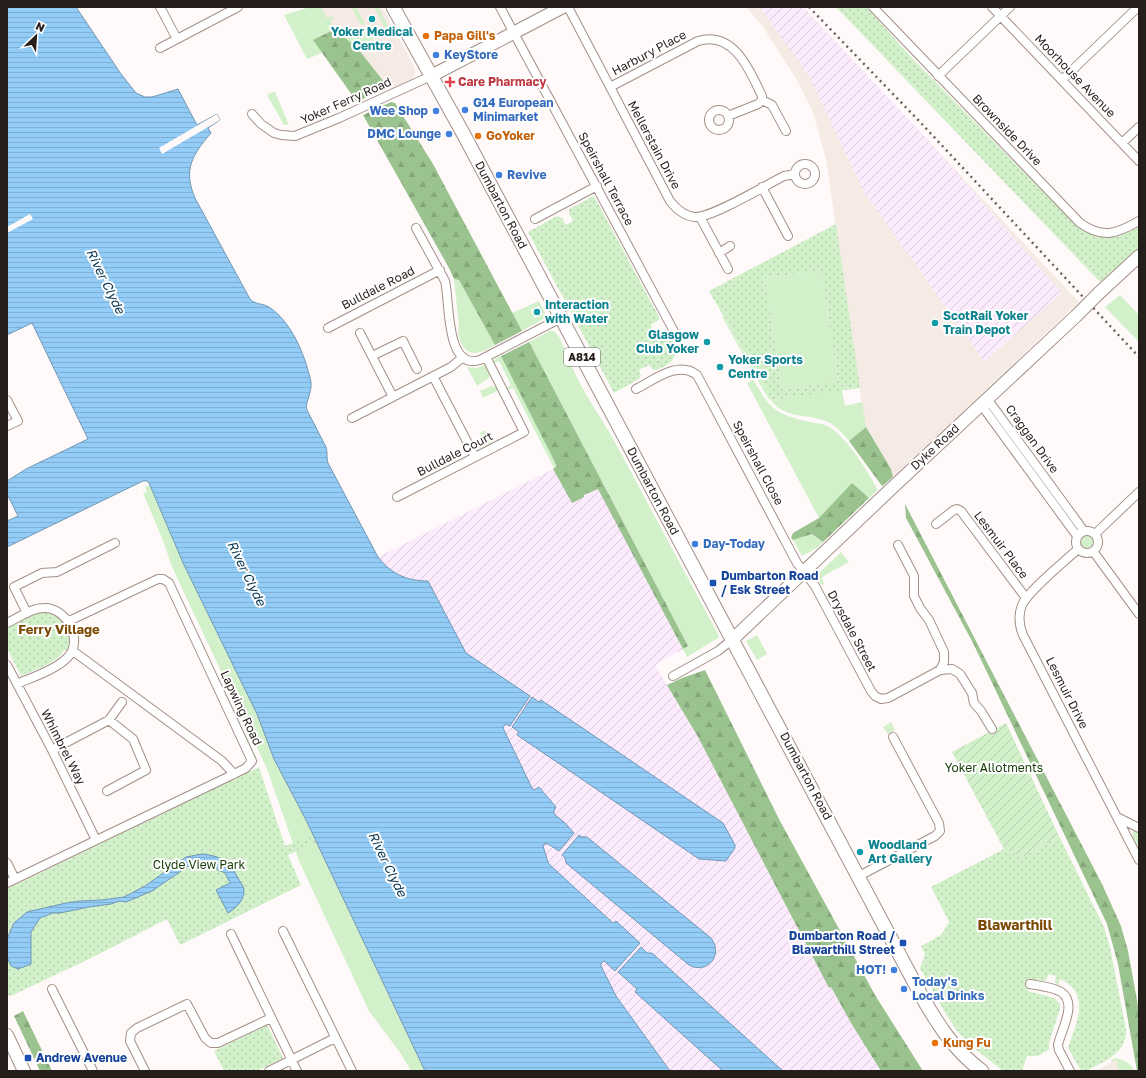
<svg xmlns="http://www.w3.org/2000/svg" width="1146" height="1078" font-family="'Golos Text',sans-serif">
<defs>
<pattern id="industrial-furrows" width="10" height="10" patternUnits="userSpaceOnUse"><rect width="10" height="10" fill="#fcebfd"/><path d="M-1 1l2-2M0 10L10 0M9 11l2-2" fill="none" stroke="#d8c9d8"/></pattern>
<pattern id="forest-firs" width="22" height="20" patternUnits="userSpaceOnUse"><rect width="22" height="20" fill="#9bc38f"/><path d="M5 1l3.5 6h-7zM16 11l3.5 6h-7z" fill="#85a77b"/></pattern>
<pattern id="park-dots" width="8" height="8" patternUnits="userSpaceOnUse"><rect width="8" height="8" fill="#d2f0c9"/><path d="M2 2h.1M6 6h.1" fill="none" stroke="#b4cdac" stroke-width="1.8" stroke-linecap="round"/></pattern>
<pattern id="garden-furrows" width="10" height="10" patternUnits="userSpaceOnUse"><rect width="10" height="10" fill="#d2f0c9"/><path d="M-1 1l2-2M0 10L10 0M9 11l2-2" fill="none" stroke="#b4cdac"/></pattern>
<pattern id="water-rules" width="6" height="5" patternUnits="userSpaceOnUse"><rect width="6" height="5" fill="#93ccf6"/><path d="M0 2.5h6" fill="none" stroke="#7fafd2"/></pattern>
</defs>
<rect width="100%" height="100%" fill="#fffaf9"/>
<path fill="#f6eae5" d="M317,7H381L385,12L415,68V73L413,78L409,81L390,90L359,50L328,23Z
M746,7H803L1079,302L893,477L891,469L865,425L826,159L813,113L797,80L761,24Z
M1117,1060L1118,1071H1095L1112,1062Z"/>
<path fill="url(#industrial-furrows)" d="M760,7H803L928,140L1062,293L984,362L973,345L865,194L809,76Z
M553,469L572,503L598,488L683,649L655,665L698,737L829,988L831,987L851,1023L881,1071H670L611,988L601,964L603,961L605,962L615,971L640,943L616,922L614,924L549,864L543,845L546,843L559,850L571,831L570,829L554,814V811L556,807L539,787L534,790L532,788L503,730V727L505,724L510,726L423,581L406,578L393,573L388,569L378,557Z"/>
<path fill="#d2f0c9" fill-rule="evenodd" d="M310,7H323L321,8L327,18L332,16L334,18L330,22L348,38L357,30L358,32L363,29V27L366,26L373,39L356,48L334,29L314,40L322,53L307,59L284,15Z
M356,7L365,24L361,25L352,8Z
M374,7H378L389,28L386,30Z
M273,92H275L289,125H284L267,95Z
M821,270L838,381L782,390L765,278Z
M454,279L459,280L495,345C482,353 467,360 460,340C459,336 457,332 459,328Z
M1120,295L1139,315V342L1105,307Z
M539,301L545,313V318L522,331L512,313ZM539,306L543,314L535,318L531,310Z
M723,316L772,400L842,390L845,406L862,402L866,427L849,441C843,434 837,426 828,422C801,411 784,422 765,393L722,317Z
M550,331H554C563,339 566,355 571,365C582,389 596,411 610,433L719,636L718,638L687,657L683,649L688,646L529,342Z
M501,356L558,466L554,468L513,388L506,391L505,389L511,385L499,361L493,364L491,361Z
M485,365L490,373L489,378L477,386L467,367L477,368Z
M753,379C770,408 773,413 806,421C813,423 823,423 829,427C848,438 868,472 878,490L869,498L852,484L819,518L747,383Z
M491,386L496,387L499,390L483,398L480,391Z
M485,430L491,443L481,448H478L475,443L483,439L480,433Z
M150,485L184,565L257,714L274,759L306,820L425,1071H411L401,1054L369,1011L299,861L267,769L172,567L164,543L143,493L147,492L145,487Z
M1079 541a7 7 0 1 1 14 0a7 7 0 1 1-14 0Z
M812,534L823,542L817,548L802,556L793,540Z
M841,552L849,562L825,575L822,578L824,584L821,585L817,577L819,573Z
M757,635L767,654L757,660L746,641Z
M225,691L257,759L255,760L223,692Z
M891,722L895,730L888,734L883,727Z
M1133,831L1139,832V848L1132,836Z
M1115,1058C1123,1059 1132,1064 1134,1071H1118L1117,1060L1112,1062L1111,1060Z"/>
<path fill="url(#forest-firs)" d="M335,29L359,50L388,87L357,102L313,40Z
M391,102L395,103L433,164L522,331L495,345L459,280L454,279L449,268L363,115Z
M529,342L688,646L683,649L598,489L584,495V497L572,503L553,469L557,466L501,356Z
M866,427L891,469L893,477L882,486L849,441Z
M852,483L869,498L823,542L812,534L793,540L791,538L793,533L819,518Z
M905,504L1102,884L1121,926L1128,951L1139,1011V1071H1137L1118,964L1107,924L973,643L906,518Z
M705,670L780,821L832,916L875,995L923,1071H881L851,1023L831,987L829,988L698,737L667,685L682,678Z
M23,1011L52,1071H40L14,1016Z"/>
<path fill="url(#park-dots)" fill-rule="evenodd" d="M836,7H866L913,59L1073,222C1101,241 1109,242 1139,227V248L1100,282Z
M594,196L659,317V320L651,325L656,335L664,332H667C682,350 677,363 656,370L652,369L649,365L639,370L641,376L639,379L614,393L528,232L557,216L562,218L566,225L573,221L569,213V209Z
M836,224L860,388L772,400L709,291ZM821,270L838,381L782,390L765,278Z
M44,612C62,616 75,630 67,650H64C58,663 34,670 21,676L7,648V627L33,615Z
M259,767L285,846L318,833L321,840L288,855L301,885L180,945L167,919L91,958L11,996L7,995V889Z
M1059,836L1104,927L1110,947L1126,1029C1128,1053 1103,1062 1086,1071H1081L1068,1048C1076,1023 1092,994 1060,979L1058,986L1055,982L1056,976L1048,974L1047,979L1043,982L1031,979L1028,991L1054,998L1060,1004V1009L1049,1043V1050L1037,1056H1027L1022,1071H1003L969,1044L957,1031L947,1016L920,968L925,954L921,946L941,935L949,922L931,887L1004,849L1023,857Z
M267,1025L283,1058L257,1071H224L214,1051Z"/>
<path fill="url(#garden-furrows)" d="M1006,723L1059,836L1023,857L1004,849L952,752Z"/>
<path fill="url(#water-rules)" stroke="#7298b4" d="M7,7H76L121,74L136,93L145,97H152L178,89L197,125L217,114L220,120L208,128L211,133C192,155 183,170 195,198L250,299C256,305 262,303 269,307C290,321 303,350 309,374C311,380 312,386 310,392C309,399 305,403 307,410L326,447C328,453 326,457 328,463L378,557C391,574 407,581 428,581L466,653L530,696L510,726L505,724L503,728L532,788L534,790L539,787L556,807L554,811V814L565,823L574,833L559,851L548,844H544L543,846L548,862L549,864L613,923L616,921L640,943L615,971L604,961L601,964V966L616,996L670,1071H425L306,820L274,759L257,714L184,565L149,483L147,481H143L7,547V521L18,516L7,494V481L26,469L88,439L32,323L7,335Z
M532,697L539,702L541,700L723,823L735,845V848L726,861L699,859L517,735L519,732L512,727Z
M579,835L582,837H587L711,938C724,955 707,975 689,965L566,863L565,858L562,855Z
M202,854C209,854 226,859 231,864C234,868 235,874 238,878C240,882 243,885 244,889C245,900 236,908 228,913L216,890L230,883L225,873L218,870L211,865L205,863L190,865L152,891L126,902L119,901L111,904L89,907L60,913H53L40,918L31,932V964L18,969L11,966L7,957V939L14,923L27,912L66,903L80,901L102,900L124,897L145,886L186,857Z
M641,947L647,953H652L783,1071H723L635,992L637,989L618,972Z"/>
<path fill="#fffaf9" d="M217,114L220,120L162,154L159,148Z
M30,214L33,219L7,233V227Z"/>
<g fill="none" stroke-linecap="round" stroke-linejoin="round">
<g stroke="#a38f87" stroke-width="10">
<path id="street" d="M160,7L177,39
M500,7L677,337
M568,7L670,201C677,210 684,216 695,217C712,218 766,185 784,176L795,174
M873,7L1080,223C1103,239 1116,234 1139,221
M992,7L1139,161
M160,48L238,7
M938,76L1010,7
M1062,80L1138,7
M610,87L698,41C734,30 750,71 762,96V100L758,104L728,116
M762,100L772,105L786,131
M709 120a10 10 0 1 1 20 0a10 10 0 1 1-20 0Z
M252,114L261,124L274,133L281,135L295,136L339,118L431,76
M1122,143L1139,127
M795 174a10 10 0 1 1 20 0a10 10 0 1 1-20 0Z
M762,187L788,236
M700,217L728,269
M535,219L597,186
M416,228L445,281C450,300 445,371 480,360L561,318
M719,253L730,246
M328,328L440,270
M360,333L393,397
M372,356L403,341L417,369
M433,376L475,457
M636,389C654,380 678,360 697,375L790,550L797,563L815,586L871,691L875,696L881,699L888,698L940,670L944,662V652L929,620L920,608L914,596V576L898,545
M7,400L18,421L7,426
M352,418L451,367L463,357
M397,497L524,432L486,357
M936,524L954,510L957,509L961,511L1026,598
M1076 542a11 11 0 1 1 22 0a11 11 0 1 1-22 0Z
M1095,534L1139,492
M1077,536L985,410L983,402L991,404L1084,531
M1078,549C1065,561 1029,590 1022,605C1018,615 1019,625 1023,635L1139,860
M1093,551L1139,614
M27,613L14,587L42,573L57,572L115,543
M7,623C18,618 31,608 44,608C66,607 84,640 68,657C57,669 33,677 17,684
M73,651L222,761L234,774
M7,665L52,750L96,840
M940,670L952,669L960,674L972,693L974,703L981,711L992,729
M673,676L718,651L733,639
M109,720L122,702
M52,750L109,720L133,739L146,770L107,791
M1117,817L1139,828
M7,863L15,879
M859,876L935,836L940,831L939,823L893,737
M7,883L234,774L246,768L252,761L169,583L163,579H158L69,621
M283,931L352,1071
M231,934L297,1071
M1030,984C1040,986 1053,987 1061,992C1078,1003 1061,1030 1058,1045L1059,1050L1070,1071
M52,989L93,1071
M145,1071L130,1041L131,1033L137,1028L187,1004L205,1038L211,1043H218L271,1018
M269,1071L335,1038"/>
</g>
<g stroke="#a38f87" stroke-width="14">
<path id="secondary" d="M431,76L563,7
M1099,293L1139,256
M733,639L893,487L1076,316
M7,1035L24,1071"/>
</g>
<g stroke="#a38f87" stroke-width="15">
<path id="primary" d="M393,7L464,135L921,995C938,1025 954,1050 982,1071"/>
</g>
<use href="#street" stroke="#fff" stroke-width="8"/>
<use href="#secondary" stroke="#fff" stroke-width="12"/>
<use href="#primary" stroke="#fff" stroke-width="13"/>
<path stroke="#67605d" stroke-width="2.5" stroke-dasharray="2 4" stroke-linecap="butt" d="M809,7L921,123L1139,357"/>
<g stroke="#a38f87" stroke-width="14" stroke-linecap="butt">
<path id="secondary-bridge" d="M1076,316L1099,293"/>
</g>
<use href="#secondary-bridge" stroke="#fff" stroke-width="12"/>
</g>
<g fill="#0f9aa8" stroke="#fff" stroke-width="1.5">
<circle cx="372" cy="19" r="4"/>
<circle cx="537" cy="312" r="4"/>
<circle cx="935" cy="323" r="4"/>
<circle cx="707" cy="342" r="4"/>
<circle cx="720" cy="367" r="4"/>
<circle cx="860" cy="852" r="4"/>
</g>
<g fill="#e8710a" stroke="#fff" stroke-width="1.5">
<circle cx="426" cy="36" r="4"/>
<circle cx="478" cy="136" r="4"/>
<circle cx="935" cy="1043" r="4"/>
</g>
<g fill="#3f7fe0" stroke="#fff" stroke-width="1.5">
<circle cx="436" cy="55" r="4"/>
<circle cx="465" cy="110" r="4"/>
<circle cx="436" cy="111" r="4"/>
<circle cx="449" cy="134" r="4"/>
<circle cx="499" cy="175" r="4"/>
<circle cx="695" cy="544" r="4"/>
<circle cx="894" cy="970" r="4"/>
<circle cx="904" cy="989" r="4"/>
</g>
<path fill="#e0444e" stroke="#fff" stroke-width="1.5" d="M448 76h4v4h4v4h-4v4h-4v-4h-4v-4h4z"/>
<g fill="#1a4fb4" stroke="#fff" stroke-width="1.5">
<rect x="709" y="579" width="8" height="8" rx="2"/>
<rect x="899" y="939" width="8" height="8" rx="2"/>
<rect x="24" y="1054" width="8" height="8" rx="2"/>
</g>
<g text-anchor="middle" stroke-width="4" stroke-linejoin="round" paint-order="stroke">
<rect fill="#fff" stroke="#67625f" stroke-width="1" x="564" y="348" width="36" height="18" rx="3"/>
<g font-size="11" font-weight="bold" fill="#261e1b">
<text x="582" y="361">A814</text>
</g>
<g font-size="12" font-weight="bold" fill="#0d838f" stroke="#fff" text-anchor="start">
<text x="372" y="36" text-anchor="middle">Yoker Medical<tspan x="372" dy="14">Centre</tspan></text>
<text x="545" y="309">Interaction<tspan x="545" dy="14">with Water</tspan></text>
<text x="943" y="320">ScotRail Yoker<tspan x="943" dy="14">Train Depot</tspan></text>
<text x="699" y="339" text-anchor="end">Glasgow<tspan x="699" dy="14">Club Yoker</tspan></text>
<text x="728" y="364">Yoker Sports<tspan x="728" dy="14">Centre</tspan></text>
<text x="868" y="849">Woodland<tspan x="868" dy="14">Art Gallery</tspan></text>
</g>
<g font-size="12" font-weight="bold" fill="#c56008" stroke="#fff" text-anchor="start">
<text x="434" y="40">Papa Gill's</text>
<text x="486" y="140">GoYoker</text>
<text x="943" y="1047">Kung Fu</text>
</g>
<g font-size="12" fill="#261e1b" stroke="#fff">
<text transform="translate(649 53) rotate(-28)" y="4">Harbury Place</text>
<text transform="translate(1075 76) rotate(46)" y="4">Moorhouse Avenue</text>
<text transform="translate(346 101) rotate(-24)" y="4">Yoker Ferry Road</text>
<text transform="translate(1007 130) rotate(46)" y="4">Brownside Drive</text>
<text transform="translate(654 145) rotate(62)" y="4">Mellerstain Drive</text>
<text transform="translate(606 179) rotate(62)" y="4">Speirshall Terrace</text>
<text transform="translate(501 205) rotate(62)" y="4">Dumbarton Road</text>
<text transform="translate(378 288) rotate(-27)" y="4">Bulldale Road</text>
<text transform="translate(1032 439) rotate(54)" y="4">Craggan Drive</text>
<text transform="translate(935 447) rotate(-43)" y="4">Dyke Road</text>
<text transform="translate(455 454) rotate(-27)" y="4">Bulldale Court</text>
<text transform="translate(758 463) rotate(62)" y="4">Speirshall Close</text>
<text transform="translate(653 491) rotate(62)" y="4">Dumbarton Road</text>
<text transform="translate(1001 545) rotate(53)" y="4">Lesmuir Place</text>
<text transform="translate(852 631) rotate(62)" y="4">Drysdale Street</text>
<text transform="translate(1067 693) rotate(63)" y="4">Lesmuir Drive</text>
<text transform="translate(241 708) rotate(65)" y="4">Lapwing Road</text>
<text transform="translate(63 747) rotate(63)" y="4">Whimbrel Way</text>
<text transform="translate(806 776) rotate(62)" y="4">Dumbarton Road</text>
</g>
<g font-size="12" font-weight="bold" fill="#366cbe" stroke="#fff" text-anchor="start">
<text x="444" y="59">KeyStore</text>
<text x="473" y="107">G14 European<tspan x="473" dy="14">Minimarket</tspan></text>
<text x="428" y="115" text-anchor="end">Wee Shop</text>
<text x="441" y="138" text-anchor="end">DMC Lounge</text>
<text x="507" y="179">Revive</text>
<text x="703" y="548">Day-Today</text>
<text x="886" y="974" text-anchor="end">HOT!</text>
<text x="912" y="986">Today's<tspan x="912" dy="14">Local Drinks</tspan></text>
</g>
<g font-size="12" font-weight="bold" fill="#be3a42" stroke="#fff" text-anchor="start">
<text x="458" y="86">Care Pharmacy</text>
</g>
<g font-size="12" font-weight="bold" fill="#164399" stroke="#fff" text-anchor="start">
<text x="721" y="580">Dumbarton Road<tspan x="721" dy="14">/ Esk Street</tspan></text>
<text x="895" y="940" text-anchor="end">Dumbarton Road /<tspan x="895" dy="14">Blawarthill Street</tspan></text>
<text x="36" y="1062">Andrew Avenue</text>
</g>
<g font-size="12" fill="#143a04" stroke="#fff">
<text x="994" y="772">Yoker Allotments</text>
<text x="199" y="869">Clyde View Park</text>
</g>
<g font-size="13" font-style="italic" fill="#0a3854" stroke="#fff">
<text transform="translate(106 281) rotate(64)" y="5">River Clyde</text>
<text transform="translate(247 573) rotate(64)" y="5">River Clyde</text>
<text transform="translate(388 864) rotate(64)" y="5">River Clyde</text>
</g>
<g font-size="13" font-weight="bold" fill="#7b4802" stroke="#fff">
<text x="59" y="634">Ferry Village</text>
</g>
<g font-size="14" font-weight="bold" fill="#7b4802" stroke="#fff">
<text x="1015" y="930">Blawarthill</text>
</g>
</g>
<rect width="1146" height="1078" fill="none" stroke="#261e1b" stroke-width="16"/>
<g transform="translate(36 36) rotate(25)" stroke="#ffffff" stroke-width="3" paint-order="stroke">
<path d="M0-3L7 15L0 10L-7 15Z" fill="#261e1b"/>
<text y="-6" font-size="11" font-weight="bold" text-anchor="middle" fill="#261e1b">N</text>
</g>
</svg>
